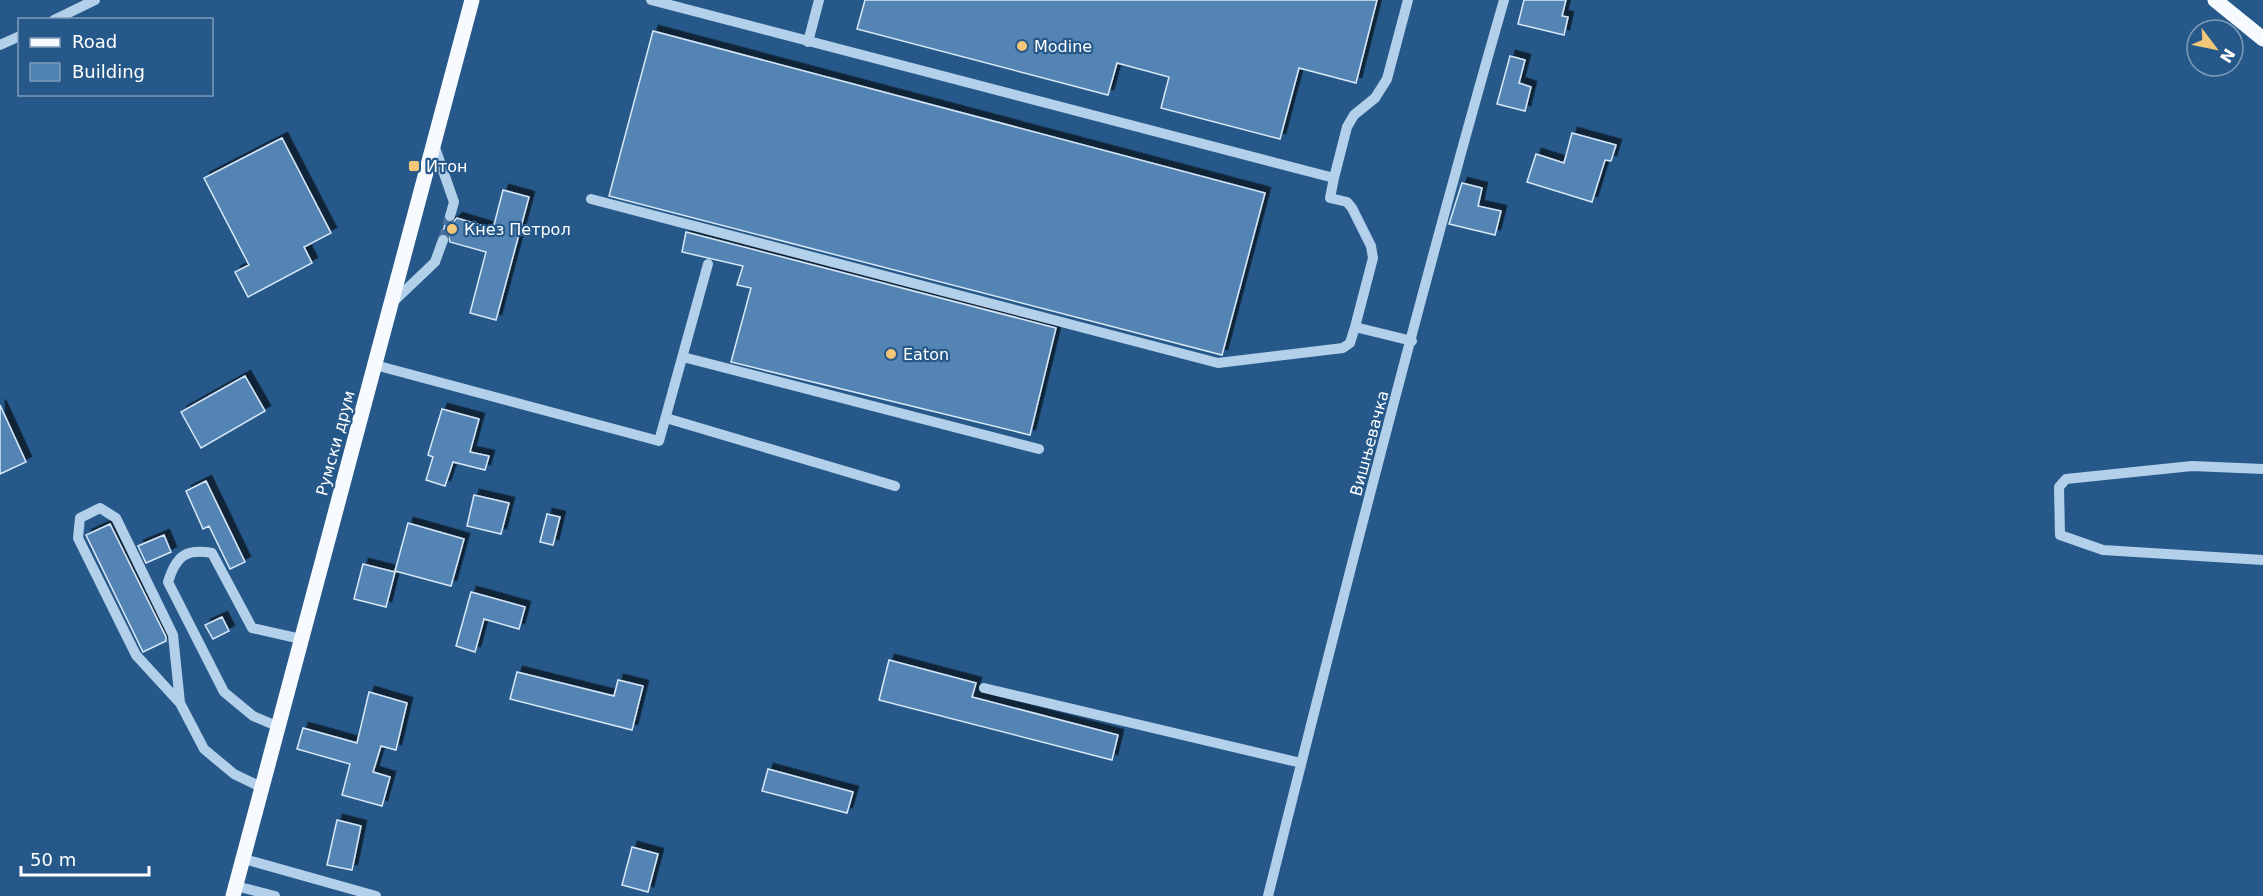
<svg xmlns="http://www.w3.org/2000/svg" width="2263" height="896" font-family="'DejaVu Sans',sans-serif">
<defs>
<filter id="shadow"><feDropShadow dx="5.5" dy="-5.5" stdDeviation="0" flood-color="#0009"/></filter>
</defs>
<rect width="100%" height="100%" fill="#26598a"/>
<path fill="#5284b3" stroke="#d8e8f8" stroke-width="1.5" filter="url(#shadow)" d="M865,0H1377L1356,83L1299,68L1280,139L1161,108L1169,77L1117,63L1108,95L857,29Z
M1524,0H1566L1562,16L1568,17L1564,35L1518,24Z
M653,31L1265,193L1222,355L609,196Z
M1510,56L1525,60L1519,83L1531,87L1525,111L1497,104Z
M1572,133L1616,145L1611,161L1605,160L1592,202L1527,182L1536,154L1564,163Z
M282,138L331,233L304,247L312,263L248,297L235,272L249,265L204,178Z
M1462,183L1482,188L1478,206L1501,211L1495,235L1449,224Z
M503,190L529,197L496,320L470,313L486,252L450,242L448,235L442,233L446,222L452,223L457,218L493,229Z
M686,232L1056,328L1030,435L731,362L751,288L737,285L743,266L682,252Z
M245,376L265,411L201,448L181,412Z
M0,405L26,462L0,474Z
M442,409L479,419L470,452L489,456L485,470L453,462L445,486L426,480L433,457L428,455Z
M206,481L245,562L230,569L209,526L203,529L186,491Z
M474,495L509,503L501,534L467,526Z
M547,514L560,517L553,545L540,542Z
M408,523L464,539L451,586L395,571Z
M110,524L166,637V641L143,652L86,535Z
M164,535L171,552L146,563L138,546Z
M363,564L395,572L386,607L354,599Z
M471,592L525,607L519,629L484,619L475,652L456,646Z
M222,617L229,631L213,639L205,625Z
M889,660L976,683L972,697L1118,735L1112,760L879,700Z
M517,672L614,696L618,680L643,686L632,730L510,699Z
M369,692L407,703L396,750L381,746L373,772L390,777L382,806L342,795L350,764L297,749L303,728L357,743Z
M768,769L853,792L847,813L762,791Z
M337,820L361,826L352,870L327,865Z
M632,847L658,854L648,892L622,885Z"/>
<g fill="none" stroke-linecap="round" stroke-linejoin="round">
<path stroke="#47729c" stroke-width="10" stroke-dasharray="10 5" stroke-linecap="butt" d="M443,240L450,216"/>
<path stroke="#b3d0ea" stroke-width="10" d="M651,0L1334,178L1347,127L1354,115L1375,98L1387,79L1408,0
M54,20L95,0
M808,42L819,0
M0,45L20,36
M433,142L454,202L450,216
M1334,178L1330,198L1347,202L1352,208L1371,246L1373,258L1355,327L1412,341
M591,199L1218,363L1343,348L1350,343L1355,327
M392,303L435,262L443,240
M683,357L1039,449
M375,365L659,441L708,264
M666,418L895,486
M2263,469L2192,466L2066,479L2059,487L2060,535L2103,550L2263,560
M984,688L1301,763
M180,703L173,635L116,518L100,508L80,518L78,538L136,655L180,703L204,749L234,774L263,788
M279,727L253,716L224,692L168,582C176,556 186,548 212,553L252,628L301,639
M244,859L376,896
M236,886L275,896
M1268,896C1343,596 1419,297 1504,0"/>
<path stroke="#f7fafe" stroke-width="15" d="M2215,0L2263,39
M233,896L472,0"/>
</g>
<g fill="#f3c778" stroke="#26598a" stroke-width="2">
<circle cx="1022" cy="46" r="6"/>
<rect x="408" y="160" width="12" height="12" rx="3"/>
<circle cx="452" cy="229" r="6"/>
<circle cx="891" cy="354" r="6"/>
</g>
<g text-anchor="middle" stroke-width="4.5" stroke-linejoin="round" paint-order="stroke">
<g font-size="16" fill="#fff" stroke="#26598a" text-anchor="start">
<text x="1034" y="52">Modine</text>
<text x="426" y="172">Итон</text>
<text x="464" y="235">Кнез Петрол</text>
<text x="903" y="360">Eaton</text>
</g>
<g font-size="16" fill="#fff" stroke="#26598a">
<text transform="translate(335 443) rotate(-75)" y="6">Румски друм</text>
<text transform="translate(1369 443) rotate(-75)" y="6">Вишњевачка</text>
</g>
</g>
<rect x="18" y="18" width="195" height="78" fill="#26598a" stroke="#7d9bb9" stroke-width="1.5"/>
<rect x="30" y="38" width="30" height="9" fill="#f7fafe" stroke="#7d9bb9" stroke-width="1.5"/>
<text x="72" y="48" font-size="18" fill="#ffffff">Road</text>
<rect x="30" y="63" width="30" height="18" fill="#5284b3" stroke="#7d9bb9" stroke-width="1.5"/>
<text x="72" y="78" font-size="18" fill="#ffffff">Building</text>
<g transform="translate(2215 48) rotate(122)"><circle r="28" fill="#26598a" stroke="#7d9bb9" stroke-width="1.5"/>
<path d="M0-4.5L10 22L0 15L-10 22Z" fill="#f3c778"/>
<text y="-9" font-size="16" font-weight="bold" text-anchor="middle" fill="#ffffff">N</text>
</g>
<path d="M21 866v9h128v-9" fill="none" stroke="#ffffff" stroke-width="3"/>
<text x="30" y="866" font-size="18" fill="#ffffff" stroke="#26598a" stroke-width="4.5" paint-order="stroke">50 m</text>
</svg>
